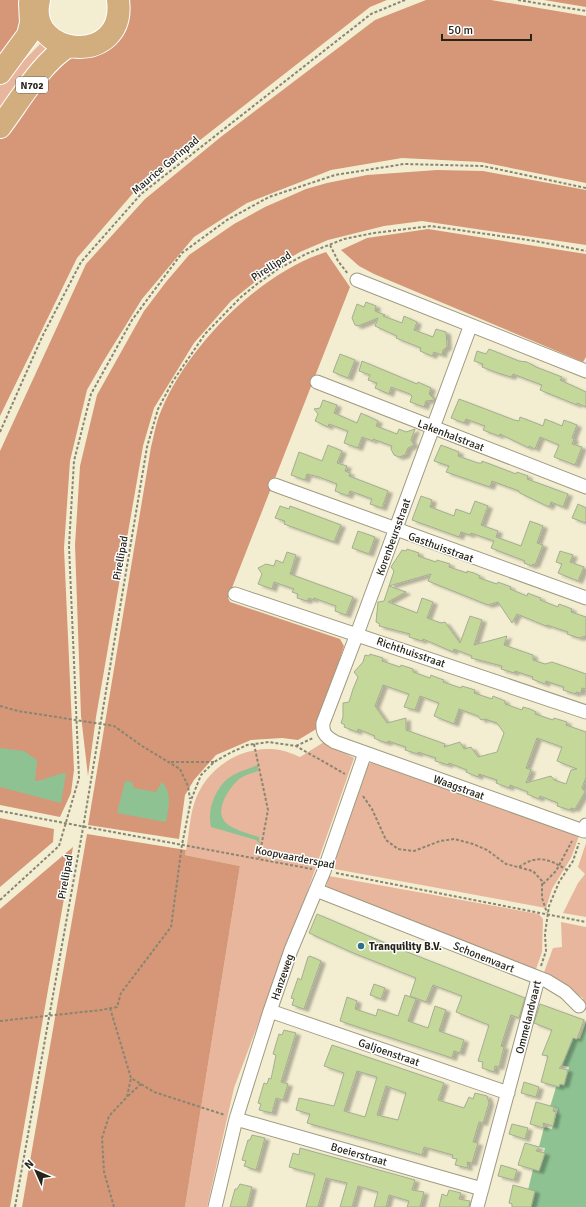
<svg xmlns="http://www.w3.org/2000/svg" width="586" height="1207" font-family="Signika,sans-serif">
<defs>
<filter id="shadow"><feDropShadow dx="4.5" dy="2.5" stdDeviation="1" flood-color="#0004"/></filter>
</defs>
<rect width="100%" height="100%" fill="#f3eed1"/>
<path fill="#e8b69d" d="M43,41L53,50L0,119V85Z
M324,742L354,758L303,904L234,1088L207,1207H185L240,866L185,855C189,838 189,820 194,804C204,771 236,748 271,749C281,749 291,753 300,757Z
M373,762L579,836L571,858L552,889L546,908L329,868L367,765Z
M586,843V917L563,913L578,883L585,874L578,867Z
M329,876L539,914L543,919L542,952L535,972L326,888Z
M561,922L586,927V1005L582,1004L583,998L543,975L553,948L562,947Z"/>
<path fill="#d59778" d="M0,0H24L22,32L0,61Z
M124,0H387L370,7L135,191L77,258L0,416V132L66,57L88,53Z
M426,0H491L586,16V183L481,162L402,158L331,170L247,203L194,237L142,299L103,362L87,390L70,461L64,548L74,770L71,793L60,817L0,805V451L86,264L145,199L222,136L375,20Z
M544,0H586V7Z
M437,170L483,171L586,190V245L422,221L384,226L328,240L300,252L271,269L231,301L194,343L154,408L143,446L96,717L88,776L81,716L75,545L80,466L97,395L144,311L166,282L189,255L234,224L265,207L306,189L327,183L367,175Z
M428,229L586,254V357L583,362L374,274L359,266L341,250L367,238Z
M326,252L350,287L228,598L230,602L340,639L344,646L318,728L298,740L282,738L251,740L216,755L194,780L185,795L179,839L88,825L151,447C154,436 156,422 161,411C188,346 258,274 326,252Z
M0,818L54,829L53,842L0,887Z
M87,834L186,850L185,855L240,866L185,1207H22Z
M73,847L10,1207H0V909Z"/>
<path fill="#8ec293" d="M0,748L24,751L37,760L35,781C46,780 55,774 66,773L61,803L0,787Z
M258,765V771C252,773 244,775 239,779C227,790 211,815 230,826C238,831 250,834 259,837L260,844L256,840L211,827C207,811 214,792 226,780C234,773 248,769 258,765Z
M125,781L132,782L134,788L156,792L162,782C173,794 168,809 166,822L117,813Z
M586,1022V1207H530L528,1190L534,1165L541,1166L545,1148L539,1147L544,1127L552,1129L558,1109L550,1107L557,1084L564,1085L569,1067L562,1065L574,1037L580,1039Z"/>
<path fill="#c4d899" stroke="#a5ad93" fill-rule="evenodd" filter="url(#shadow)" d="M366,302L376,306L375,311L385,315L383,316L402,323L404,316L417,322L414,330L433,337L436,329L446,332L447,347L443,350L442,355L434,352L432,356L420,351L421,348L396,338L397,336L375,326L378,318L358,326L355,325L352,318L357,304L364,307Z
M489,349L519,361L527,362L536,367L562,377L560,380L586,392V407L577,403V405L540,390L542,385L513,374L511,377L498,373L482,367L483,364L474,361L477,351L486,354Z
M340,354L355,360L348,378L333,372Z
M362,361L417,384L418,382L431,388L429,394L435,400L426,401L424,407L410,402L412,396L410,394L391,387L389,394L375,388L377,383L368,380L370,375L359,371Z
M459,399L514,420L519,421L520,417L543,426L545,419L562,426L564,420L577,425L572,438L574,439L572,444L582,447L575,465L554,457L559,445L540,437L535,449L529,446V448L500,434L499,436L483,430L485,426L466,419L464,423L451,418Z
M323,400L337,405L334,413L357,423L361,413L378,421L376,426L397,434L399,429L406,432L415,429L411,440L414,445L408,448L405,455L399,457L394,455L391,449L392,446L373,439V441L362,437L358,448L344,443L348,431L329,424L328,427L315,421L318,414L314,409L320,408Z
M328,445L342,451L337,463L347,466L345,471L350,473L349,476L388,491L382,508L370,504L372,499L350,491L348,496L335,491L337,484L319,477L307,474L305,480L291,475L299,452L322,461Z
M441,445L459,452L458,456L478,463H482V461L516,474L517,472L528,476L527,479L568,494L563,507L551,502L549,507L520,493L519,491L492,481L490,487L446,472L449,466L434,461Z
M421,496L432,500L430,507L454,516L456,509L470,514L475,501L488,506L481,525L498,531L496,537L521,546L530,521L543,526L537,543L543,545L535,565L533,564L532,566L524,563L525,561L491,548L494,541L471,533L470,535L461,532L459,537L412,520Z
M578,504L586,508V523L572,518Z
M280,506L289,509L290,506L341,525L334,542L284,524L285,521L275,518Z
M358,531L375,537L369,554L352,548Z
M407,549L419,553L418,556L436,562L437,560L450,564L449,567L467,573V571L474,573L480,576L479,578L497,584L498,582L511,587L510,589L527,596L528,593L535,596L541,598L540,600L558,607L559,604L572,609L571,612L586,617V636L579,638L567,634L568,632L547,625L546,626L517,614L512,623L498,602L488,605L428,581L431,574L389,586L406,592L388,602L417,613L422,598L433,602L427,618L441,623L445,622L460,643L470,616L482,620L474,645L507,636L504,645L533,655V660L545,664L552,662L586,674V689L582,688L581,693L576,692V694L563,690L564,687L546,681L545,684L532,679L533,677L515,671L514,673L501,669L502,666L471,658L472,656L454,649L453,652L423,639L422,641L409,637L410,634L379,626L380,624L376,622L378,602L384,601L394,571L391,567L402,550L406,551Z
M560,551L573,555L570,562L584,567L578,581L558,573L562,564L556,562Z
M287,552L296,555L290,574L353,597L346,615L335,611L336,606L314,598L313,600L309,598L307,601L297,598L298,594L292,592L294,589L274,582L272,589L258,584L262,574L258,568L266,564L274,566L276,560L283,563Z
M370,654L383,658L382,661L400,667L401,665L413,669V672L430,678L431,675L438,678L444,680L443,682L461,688L462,686L475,690L474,693L492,699L493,696L505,701V704L522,710L523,707L530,709L536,712L535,714L553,720L554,718L567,722L566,725L586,732V777L582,788L585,792L575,809L571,808L570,810L557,806L558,803L540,796L539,799L527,794L528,792L510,785L509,788L496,783L497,780L479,774L478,777L466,772L467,770L449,763L448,765L442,763L435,761L436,758L418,752V754L405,750L406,747L388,741L387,743L381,741L374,738L375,736L358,729L357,732L344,727L345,725L341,723L343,717V703L349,702L353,689L358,677L354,672L363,662L365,655L369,656ZM383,685L409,694L404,707L415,710L420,696L439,703L434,716L454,724L459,709L478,716L481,720L485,719L497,723L504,733L497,752L478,757L471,747L464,749L460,742L444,747L445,744L406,730V718L387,723L375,706ZM537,738L562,747L557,761L577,769L571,770L566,784L554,780L551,776L526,783L531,770L526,768Z
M317,914L397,948L525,998L519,1018L511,1015L501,1046L504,1047L499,1067L495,1066L494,1072L482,1068L483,1062L478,1061L489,1025L456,1012L462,996L433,985L426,1002L410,996L416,978L351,952L309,933Z
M310,956L321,961L304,1009L292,1005L294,999L291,998L298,978L301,980L308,957Z
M374,984L385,988L381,999L370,995Z
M405,995L416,999L408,1021L428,1028L435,1006L446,1010L439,1031L464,1040L460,1053L454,1051L452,1058L340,1021L347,997L357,1001L355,1009L376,1016L378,1009L398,1016Z
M540,1004L584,1020L577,1039L573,1038L562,1065L559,1068L568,1070L564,1085L560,1084L559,1087L541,1082L548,1056L542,1055L552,1030L534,1023Z
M284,1030L296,1033L281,1082L288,1084L283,1100L276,1098L272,1113L259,1110L261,1104L258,1103L264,1083L267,1084L269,1078L271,1079L276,1055L273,1054L279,1034L282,1035Z
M332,1045L444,1083L438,1100L464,1108L469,1097L473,1099L475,1093L487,1096L489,1103L483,1123L479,1122L473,1142L478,1143L472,1163L467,1162L468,1168L455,1165L457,1159L452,1158L453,1155L424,1147L422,1155L307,1123L310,1114L296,1110L299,1098L334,1106L339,1090L344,1073L324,1066ZM357,1071L377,1077L365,1117L344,1111ZM386,1086L406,1093L398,1120L377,1115Z
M524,1082L539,1087L536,1097L521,1093Z
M536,1102L554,1107L553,1111L556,1112L553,1126L543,1123L544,1128L530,1124Z
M512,1124L528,1128L525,1139L509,1134Z
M252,1135L265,1138L256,1170L244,1166L246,1161L242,1160L248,1140H250Z
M525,1143L539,1147L536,1151L545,1153L539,1171L518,1165Z
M300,1148L415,1180L412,1190L424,1192L420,1207H407L409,1201L389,1195L386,1207H374L378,1192L358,1186L352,1207H340L347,1183L326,1178L318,1207H306L315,1174L289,1167L293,1153L299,1155Z
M501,1165L517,1170L514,1180L498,1176Z
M240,1184L252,1187L247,1207H230L235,1189H237Z
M513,1185L535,1191L531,1207H512V1204L509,1203Z
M449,1190L461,1193L459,1199L470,1201L469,1207H439L442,1194L447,1196Z"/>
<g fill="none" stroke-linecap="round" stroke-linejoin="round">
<g stroke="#9f9a80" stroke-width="15">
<path id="minor" d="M357,280L586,371
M470,327L357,634L323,723C322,733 326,737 335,742L578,829L584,831L586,825
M317,382L586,487
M275,485L586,598
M235,594L586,712
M316,890L547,981L565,992L579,1006
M270,1011L508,1093
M236,1119L482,1189
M215,1207L236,1119L270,1011L291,950L324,871L365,753
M477,1207L538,979"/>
</g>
<g stroke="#fff" stroke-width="24">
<path id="trunk" d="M39,0C25,58 127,67 118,0
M0,73L28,35L31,23L30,3
M0,127C19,102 41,63 67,47"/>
</g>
<path stroke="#898572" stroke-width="2" stroke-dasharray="3 2" stroke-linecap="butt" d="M518,0L586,11
M330,245L338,261L348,274
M0,432L42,337L81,262L141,194L371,14L405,0
M0,706L18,711L114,726L142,746L180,769L188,786L190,799
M254,744L268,810L259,858
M296,746L313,738
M171,762H214
M363,796L372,809L386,840L398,849L414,851L440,841L454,839L473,844L487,850L506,864L533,871L542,881V898L547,913
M0,811L312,869
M519,867C538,854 549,859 567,870
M336,873L586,922
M543,884L556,871L572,841
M0,900L59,846L79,778L69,546L74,461L91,394L132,320L182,253L227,220L269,197L335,175L404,164L483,166L586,188
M541,966L546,951L545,934L549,906L559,882L573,861L579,843
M110,1008L131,1078L154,1092L225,1115
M0,1021L101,1010L117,1007L121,993L171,927L182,845L191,800L201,775L214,762L230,753L247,745L269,742L296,746L345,774
M128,1096L141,1084
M15,1207L83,828L147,447L158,409L173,381L205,334L241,297L257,284L278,269L306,254L344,239L374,233L431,226L535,241L586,251
M114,1207L104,1172L102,1138L109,1116L127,1097L131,1078"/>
<use href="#minor" stroke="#fff" stroke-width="13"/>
<use href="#trunk" stroke="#d2ae7e" stroke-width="22"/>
</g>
<circle fill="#317185" stroke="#fff" stroke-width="1.5" cx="361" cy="946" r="4"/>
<g text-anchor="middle" stroke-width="3" stroke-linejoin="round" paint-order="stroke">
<rect fill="#fff" stroke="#68665f" stroke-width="1" x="16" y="77" width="32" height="16" rx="3"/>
<g font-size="10" font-weight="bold" fill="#27251a">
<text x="32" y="89">N702</text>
</g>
<g font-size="11" fill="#27251a" stroke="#fff">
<text transform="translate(165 165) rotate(-40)" y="4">Maurice Garinpad</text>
<text transform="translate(271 266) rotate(-33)" y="4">Pirellipad</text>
<text transform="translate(451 435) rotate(21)" y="4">Lakenhalstraat</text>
<text transform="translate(393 537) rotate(-70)" y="4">Korenbeursstraat</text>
<text transform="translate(441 547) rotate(20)" y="4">Gasthuisstraat</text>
<text transform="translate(120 558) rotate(-80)" y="4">Pirellipad</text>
<text transform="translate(411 652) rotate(19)" y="4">Richthuisstraat</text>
<text transform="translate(459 787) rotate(20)" y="4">Waagstraat</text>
<text transform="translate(295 857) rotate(11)" y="4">Koopvaarderspad</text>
<text transform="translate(65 877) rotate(-80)" y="4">Pirellipad</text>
<text transform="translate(484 957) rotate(22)" y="4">Schonenvaart</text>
<text transform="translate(282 977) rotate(-71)" y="4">Hanzeweg</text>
<text transform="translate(528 1017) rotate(-76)" y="4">Ommelandvaart</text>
<text transform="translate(389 1052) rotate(19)" y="4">Galjoenstraat</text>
<text transform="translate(359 1154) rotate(16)" y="4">Boeierstraat</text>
</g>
<g font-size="11" font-weight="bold" fill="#27251a" stroke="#fff" text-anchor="start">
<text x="369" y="950">Tranquility B.V.</text>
</g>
</g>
<g transform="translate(36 1171) rotate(315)" stroke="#ffffff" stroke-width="3" paint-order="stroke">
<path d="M0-3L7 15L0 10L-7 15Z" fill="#27251a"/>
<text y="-6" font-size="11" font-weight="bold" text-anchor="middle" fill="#27251a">N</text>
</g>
<path d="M442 34v6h89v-6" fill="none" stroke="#27251a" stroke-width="2"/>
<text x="448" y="34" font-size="12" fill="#27251a" stroke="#ffffff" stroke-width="3" paint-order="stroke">50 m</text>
</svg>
